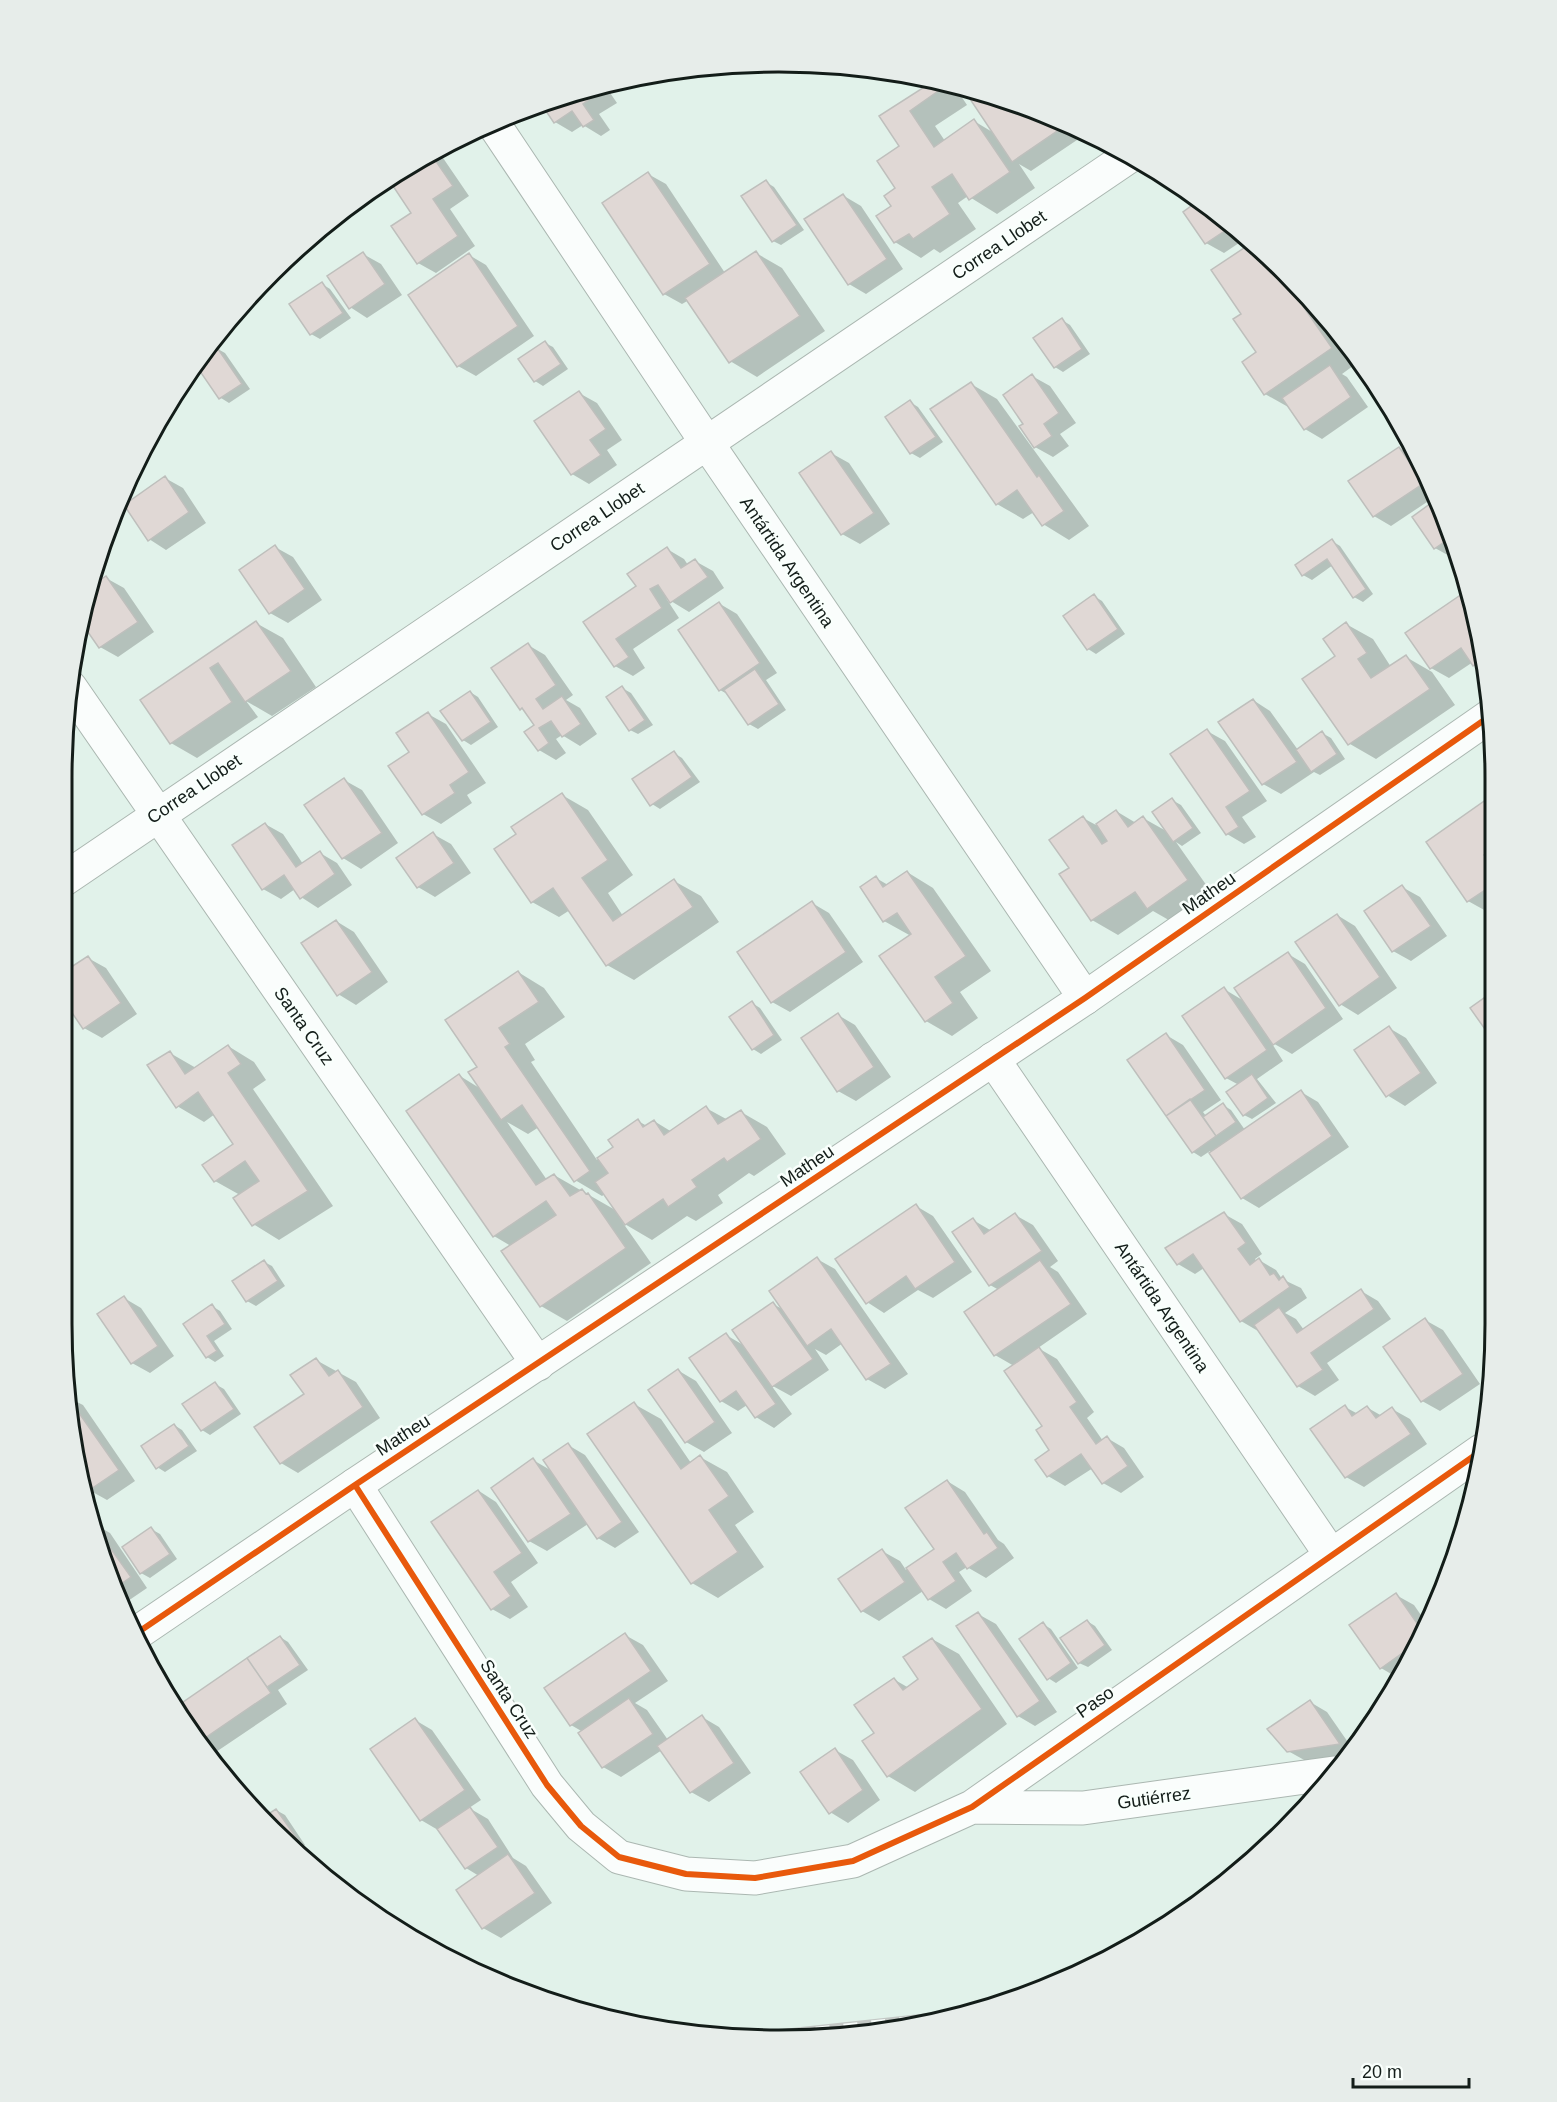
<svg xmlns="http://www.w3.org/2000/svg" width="1557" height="2102" font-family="Arial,sans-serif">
<rect width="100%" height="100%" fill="#e1f2ea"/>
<path fill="#0003" fill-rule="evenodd" d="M934,82L961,96L967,105L935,126L945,141L974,121L994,133L970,96L976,92L1009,100L1067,126L1077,140L1031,171L1019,164L1035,188L997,214L968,196L958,203L976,229L940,253L934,249L921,258L895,242L893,207L901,147L881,116Z
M604,84L617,103L599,114L610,130L601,136L583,125L572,132L555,122L543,105Z
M435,152L441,155L469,196L450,209L475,246L436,273L418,263L413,213L390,180Z
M648,174L666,184L725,273L756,253L782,268L825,331L757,377L730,361L689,300L682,304L664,294Z
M766,182L774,187L804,230L781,245L773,241Z
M844,196L861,206L903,269L866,294L849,284Z
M1199,202L1248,237L1224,253L1206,243L1185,212Z
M1254,243L1330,324L1357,363L1342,374L1347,377L1368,407L1322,439L1305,429L1290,408L1265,394L1258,352L1243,314L1213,271Z
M363,254L381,264L402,295L367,318L350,307Z
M469,255L486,265L534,336L476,376L458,366L410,295Z
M322,284L330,289L351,318L320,339L311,334Z
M1062,320L1070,325L1090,354L1063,372L1055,367Z
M545,343L553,347L568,369L543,386L535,381Z
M216,348L225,353L250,389L229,403L221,398L196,363Z
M1032,376L1050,386L1076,423L1060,434L1069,446L1053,457L1035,447L1025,424Z
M971,384L997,399L1089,526L1069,540L1043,524L1034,512L1023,519L997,504Z
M579,393L597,403L622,440L607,450L617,465L589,484L572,474Z
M910,402L918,407L943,442L920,458L911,453L887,418Z
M1399,448L1413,456L1436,496L1391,526L1374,516Z
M831,453L849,463L890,524L860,544L842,534Z
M165,478L183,488L206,523L166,550L149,539L128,508L115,517L124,491L132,501Z
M1438,500L1455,556L1453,558L1435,548Z
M1332,541L1340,546L1373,594L1363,602L1354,597L1333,565L1312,580L1303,575Z
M275,547L293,557L322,600L288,623L270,613Z
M667,549L684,559L688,565L695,561L713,571L724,588L689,612L666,598L679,618L633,649L645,668L633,676L615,666L585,623L638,587Z
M106,578L124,588L154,632L118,657L100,647L82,619L87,591Z
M1462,595L1466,598L1486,672L1473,662L1449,678L1431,668L1407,633Z
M1094,596L1102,601L1125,634L1096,654L1088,649Z
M720,604L737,614L777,673L766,680L786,710L758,729L749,724L729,695L720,690Z
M256,623L283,638L316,687L272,716L246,701L258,717L197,758L171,743L142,700Z
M1346,624L1373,639L1391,667L1406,657L1432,672L1455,705L1376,759L1350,744L1337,656Z
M528,645L545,655L573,695L566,700L580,708L597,734L580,746L562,735L556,739L566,753L556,760L539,750L537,726L527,712L521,708Z
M622,688L631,693L653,725L638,734L630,730Z
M470,692L478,697L498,727L471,745L463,740Z
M1253,700L1270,711L1298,750L1322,733L1331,738L1345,759L1320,775L1314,772L1281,794L1263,784L1221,723Z
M428,714L446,724L486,783L467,795L472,803L441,824L423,814L390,766L411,752Z
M1207,731L1225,741L1267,801L1242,817L1256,837L1244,844L1227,834Z
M674,753L682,758L700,782L660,809L652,804Z
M344,780L362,790L398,843L361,869L343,858L307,805Z
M562,795L588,810L633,875L608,893L623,916L674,881L701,896L719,922L634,980L607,965L570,910L559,917L532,902L518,835Z
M1490,799L1491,908L1486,911L1468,901L1428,842Z
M1172,800L1181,805L1201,833L1182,846L1176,842L1214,896L1174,923L1153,911L1118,935L1092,920L1071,868L1083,818L1096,825L1116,811L1136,823L1143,818L1168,832Z
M265,824L283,834L303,864L320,853L337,863L352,885L318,908L301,897L295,889L281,899L263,889Z
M433,834L451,844L471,873L435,897L418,887Z
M907,872L933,888L991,971L960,992L978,1018L952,1036L926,1021L911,936L884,921L862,887L876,878L888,885Z
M1402,887L1420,897L1447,936L1411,961L1393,951Z
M812,903L829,913L863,962L790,1012L772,1002Z
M1337,915L1355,926L1397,988L1358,1015L1340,1004Z
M336,921L354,932L388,982L356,1005L338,994Z
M1288,954L1305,964L1343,1019L1292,1054L1271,1042L1283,1061L1257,1079L1276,1103L1252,1119L1244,1115L1239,1085L1226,1078L1224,989L1244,1001Z
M88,958L106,968L137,1014L102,1038L84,1028Z
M518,972L544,988L565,1017L525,1044L535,1060L531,1062L597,1160L615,1147L638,1121L647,1126L654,1121L672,1132L706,1108L728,1120L741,1112L767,1127L786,1154L754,1176L749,1173L718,1195L723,1203L696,1221L687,1216L652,1240L623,1223L651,1263L567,1321L541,1306L511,1246L494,1236L460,1076L481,1089L479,1067ZM507,1122L528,1134L539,1127L575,1180L602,1196L605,1194L617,1211L554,1175L547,1180Z
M752,1003L760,1008L782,1040L761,1054L753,1049Z
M838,1015L855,1025L891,1077L856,1101L838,1091Z
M1389,1028L1406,1038L1437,1083L1405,1106L1387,1095Z
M1166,1035L1183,1045L1221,1100L1203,1112L1206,1116L1223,1105L1231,1110L1245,1130L1301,1092L1318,1102L1349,1147L1259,1208L1242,1198L1210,1151L1201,1157L1193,1152Z
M228,1046L254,1062L266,1080L253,1089L333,1206L279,1240L253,1224L240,1195L215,1181L235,1144L215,1114L204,1122L177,1106L170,1053L196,1068Z
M916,1206L933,1216L972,1272L933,1298L918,1290L884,1313L867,1302Z
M1224,1214L1242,1224L1262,1254L1255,1259L1257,1262L1259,1260L1276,1270L1282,1279L1301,1288L1307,1298L1285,1313L1296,1319L1304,1330L1361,1291L1378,1301L1391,1319L1327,1363L1339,1380L1315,1396L1298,1386L1258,1331L1241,1321L1204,1268L1195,1274L1178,1264Z
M1015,1215L1033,1225L1058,1261L1050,1267L1058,1272L1087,1314L1038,1348L1057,1359L1094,1412L1087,1418L1103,1441L1107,1438L1124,1448L1144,1477L1121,1493L1103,1483L1093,1468L1065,1486L1048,1476L1051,1450L1044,1426L1014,1366L995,1355L966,1312L999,1290L990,1285L973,1220L990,1230Z
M817,1259L835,1269L908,1374L885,1389L867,1379L843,1343L826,1355L815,1349L829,1370L791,1396L771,1385L792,1414L774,1428L756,1417L747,1405L738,1411L721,1401L726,1335L745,1346L773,1304L784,1310Z
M264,1262L272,1266L285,1286L256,1306L247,1301L234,1282Z
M124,1298L141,1308L174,1356L150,1373L132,1363Z
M212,1306L220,1311L232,1329L214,1341L224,1356L215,1362L207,1357L185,1324Z
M1425,1320L1443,1330L1480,1384L1440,1411L1422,1401L1385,1347Z
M316,1360L356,1382L380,1418L298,1473L281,1463Z
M679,1371L696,1381L732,1433L704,1452L686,1442Z
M215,1384L224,1389L241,1414L210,1435L202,1430Z
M71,1399L83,1405L135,1481L107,1500L89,1490L82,1480Z
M634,1404L661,1419L691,1463L700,1457L727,1472L754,1512L735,1525L764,1567L718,1598L692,1583Z
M1345,1407L1358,1414L1368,1408L1382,1416L1392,1409L1410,1419L1427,1444L1364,1487L1346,1477L1312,1429Z
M174,1425L182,1430L197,1451L165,1472L157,1467Z
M568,1445L585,1455L639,1532L615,1548L598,1538L588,1524L547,1551L529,1541L493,1488L533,1460L552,1471Z
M947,1481L965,1492L998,1540L1004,1544L1014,1558L986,1578L967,1567L959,1572L972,1591L946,1609L929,1599L923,1591L879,1621L862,1611L882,1551L900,1561L906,1570L936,1550Z
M479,1491L496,1502L538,1563L511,1582L528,1607L510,1619L492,1609Z
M92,1523L110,1533L147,1588L125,1603Z
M151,1529L160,1534L177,1559L150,1578L141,1573Z
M1396,1595L1414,1605L1425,1621L1402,1675L1398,1678L1381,1668Z
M978,1614L996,1624L1057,1712L1035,1726L1018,1716Z
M1087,1621L1095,1626L1112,1650L1088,1667L1079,1663Z
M1043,1624L1051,1629L1078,1668L1056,1683L1048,1678Z
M625,1635L643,1645L668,1681L635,1703L647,1710L668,1740L702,1717L719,1727L751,1773L709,1802L691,1792L662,1750L621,1777L603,1767L580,1733L583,1732L571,1725Z
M280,1637L288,1642L308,1670L278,1690L287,1704L213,1754L177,1708Z
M932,1639L959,1654L1007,1724L915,1792L888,1776L864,1741L876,1733L895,1680L909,1688L921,1680Z
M1310,1702L1327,1712L1352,1748L1347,1755L1306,1761L1288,1751Z
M415,1720L432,1730L481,1800L469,1808L488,1819L513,1858L526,1866L552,1903L501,1938L483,1928L479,1876L466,1868L438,1830L421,1820Z
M835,1750L853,1760L880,1800L848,1823L830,1812Z
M276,1810L285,1815L305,1845L296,1852L263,1819Z"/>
<path fill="#e0d8d5" stroke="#bebfbc" stroke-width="1.5" d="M932,82L937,83L941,89L910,111L934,147L974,119L1010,172L969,200L952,174L932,187L950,214L913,239L909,234L894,243L876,216L891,206L884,196L895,188L877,161L899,146L879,116Z
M596,85L600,92L583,104L594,120L583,127L572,111L554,123L542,105Z
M974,92L1009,100L1053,120L1060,129L1012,162L968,96Z
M431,154L453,186L433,199L458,236L417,264L391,226L411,213L389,180Z
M648,172L710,264L663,295L602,203Z
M766,180L797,225L772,242L741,196Z
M843,194L887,259L848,285L804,219Z
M1198,201L1232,226L1205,244L1183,212Z
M1253,242L1274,264L1332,348L1264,395L1242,362L1256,352L1233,319L1241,314L1211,270Z
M756,251L800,316L729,363L685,298Z
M363,252L385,284L349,309L327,276Z
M469,253L518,326L457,367L408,295Z
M322,282L343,313L310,335L289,304Z
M1062,318L1082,349L1054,368L1033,338Z
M545,341L561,364L534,382L518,359Z
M216,346L242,384L219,399L195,364Z
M1330,365L1351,397L1304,430L1282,398Z
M1032,374L1059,413L1044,424L1052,436L1034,448L1019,426L1023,424L1003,395Z
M971,382L1037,477L1039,475L1064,511L1042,526L1017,490L996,505L930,409Z
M579,391L606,429L590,440L601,455L571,475L534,421Z
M910,400L936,437L910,454L885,417Z
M1399,447L1424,483L1373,517L1348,481Z
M831,451L874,513L841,535L799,473Z
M165,476L189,512L148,541L124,505Z
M1438,498L1450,538L1434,549L1412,517Z
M1332,539L1366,589L1353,598L1327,559L1302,576L1295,565Z
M275,545L305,589L269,614L239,570Z
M667,547L681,568L695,559L708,577L670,603L658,585L650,589L662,608L616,639L629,657L614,667L583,622L636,586L627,574Z
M106,576L138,622L99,648L81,622L88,588Z
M1094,594L1118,629L1087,650L1063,616Z
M1462,594L1467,602L1483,660L1473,666L1461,648L1430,669L1405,633Z
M719,602L760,663L719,691L678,630Z
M256,621L291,671L245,702L218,663L210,668L232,702L170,744L140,700Z
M1346,622L1367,653L1358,659L1371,678L1406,655L1430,689L1348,745L1302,679L1335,656L1323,639Z
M528,643L556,685L536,699L543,709L562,696L581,724L562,737L551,721L539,728L549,743L538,751L524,732L534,725L522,708L520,710L491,668Z
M755,669L779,704L748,725L724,690Z
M622,686L645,720L629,731L606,697Z
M470,691L491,722L462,741L440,711Z
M1253,699L1297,762L1262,785L1218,722Z
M428,712L469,772L450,785L455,793L422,815L388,766L409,752L396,733Z
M1207,729L1250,791L1226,807L1239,827L1226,835L1170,754Z
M1322,731L1337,754L1311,772L1296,750Z
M674,751L692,777L650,806L632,779Z
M344,778L382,833L342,859L304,805Z
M562,793L608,860L582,878L613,921L674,879L693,907L606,966L553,888L531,903L494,849L516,834L511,827Z
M1490,797V851L1484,855L1491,864V886L1467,902L1426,842Z
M1172,798L1193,828L1173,842L1152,812Z
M1116,810L1128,827L1143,816L1188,880L1147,909L1135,892L1091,921L1059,874L1069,868L1049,840L1083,816L1102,844L1107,841L1096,824Z
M265,823L296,867L320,851L335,874L300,899L284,875L262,890L232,845Z
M433,832L454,863L417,888L396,858Z
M907,871L966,956L935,977L953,1003L925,1022L879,956L911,934L897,913L883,922L860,887L876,876L883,887Z
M1402,885L1431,926L1392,952L1364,911Z
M812,901L846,952L771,1003L737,952Z
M1337,914L1380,977L1339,1006L1295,942Z
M336,920L372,972L337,996L301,943Z
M1288,952L1326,1008L1273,1045L1234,988Z
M88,956L121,1003L83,1029L62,998V973Z
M518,971L539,1002L499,1028L510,1044L505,1047L590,1171L574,1182L522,1105L501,1120L468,1072L477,1067L445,1020Z
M1224,987L1267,1050L1225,1079L1182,1016Z
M1491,993L1492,1039L1470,1008Z
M752,1001L774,1035L752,1050L729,1017Z
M838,1013L874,1067L837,1092L801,1038Z
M1389,1026L1421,1073L1386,1097L1354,1050Z
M1166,1033L1205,1090L1166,1116L1127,1060Z
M228,1045L241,1064L228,1073L308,1191L252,1226L233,1198L259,1181L245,1161L214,1182L202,1165L233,1144L198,1092L176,1108L147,1065L170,1051L185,1074Z
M459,1074L536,1185L554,1174L570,1196L582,1189L586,1194L588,1193L626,1248L540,1307L501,1251L556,1215L546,1201L493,1237L406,1111Z
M1252,1074L1268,1098L1243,1116L1226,1092Z
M1301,1090L1332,1136L1241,1199L1209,1153Z
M1190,1099L1216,1136L1192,1153L1166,1116Z
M1223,1103L1236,1122L1216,1136L1203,1117Z
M706,1106L718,1124L741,1110L761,1139L727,1162L724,1158L692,1180L697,1187L668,1207L663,1199L625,1225L595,1182L608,1173L597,1158L613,1147L608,1140L638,1119L643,1127L654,1120L664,1135Z
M916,1204L955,1262L915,1289L906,1276L866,1304L835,1259Z
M1224,1212L1246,1243L1238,1249L1250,1265L1259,1258L1270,1275L1274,1273L1279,1280L1283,1276L1290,1287L1240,1322L1193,1254L1177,1265L1165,1248Z
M1015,1213L1042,1251L989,1286L952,1232L973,1218L984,1234Z
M817,1257L891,1364L866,1380L831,1329L807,1346L769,1291Z
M264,1260L278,1281L246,1302L232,1281Z
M1040,1260L1071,1304L994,1356L964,1312Z
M1361,1289L1374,1309L1311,1353L1323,1370L1297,1387L1254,1325L1279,1307L1297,1333Z
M124,1296L158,1346L131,1364L97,1314Z
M773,1302L813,1359L772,1387L732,1330Z
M212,1304L225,1324L207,1336L217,1351L206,1358L183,1324Z
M1425,1318L1463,1374L1421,1402L1383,1347Z
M726,1333L776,1404L755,1418L736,1391L720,1402L689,1358Z
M1039,1347L1077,1402L1070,1407L1096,1444L1107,1436L1128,1466L1102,1484L1081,1454L1047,1477L1035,1460L1049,1450L1036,1430L1042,1426L1004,1371Z
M316,1358L329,1376L338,1370L363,1407L280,1464L254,1427L304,1394L290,1375Z
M678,1369L715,1422L685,1443L648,1390Z
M215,1382L234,1409L201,1431L182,1404Z
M634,1402L681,1469L700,1455L729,1496L709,1510L738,1552L691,1584L587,1434Z
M72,1403L119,1470L88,1491L83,1483Z
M1345,1405L1352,1416L1367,1406L1376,1418L1392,1407L1411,1434L1345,1478L1310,1429Z
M174,1424L189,1446L156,1469L141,1446Z
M568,1443L622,1522L597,1539L543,1460Z
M533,1458L571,1514L528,1542L491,1488Z
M947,1480L984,1534L987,1532L998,1548L967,1569L956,1553L943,1562L956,1581L928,1600L906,1568L934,1549L905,1508Z
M478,1490L522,1553L494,1572L511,1596L491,1610L431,1522Z
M91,1521L131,1577L118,1586Z
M151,1527L170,1554L140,1574L122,1547Z
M882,1549L905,1582L861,1612L838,1579Z
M1396,1593L1421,1629L1415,1644L1380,1669L1349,1625Z
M978,1612L1040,1701L1017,1717L956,1626Z
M1087,1620L1105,1645L1078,1664L1060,1638Z
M1043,1622L1071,1663L1047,1680L1019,1639Z
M625,1633L651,1671L570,1726L544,1688Z
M280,1636L300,1665L267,1687L247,1658Z
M932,1638L982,1709L887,1777L862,1741L874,1733L854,1705L894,1678L903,1690L918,1679L903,1657Z
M247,1658L271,1693L202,1740L176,1707Z
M629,1698L653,1734L602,1768L578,1733Z
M1310,1700L1340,1744L1287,1752L1267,1729Z
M702,1715L734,1763L690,1793L657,1746Z
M415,1718L465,1790L420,1821L370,1749Z
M835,1748L863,1790L829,1814L800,1772Z
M470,1807L498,1847L465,1869L437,1829Z
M276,1809L298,1840L289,1846L262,1818Z
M508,1854L535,1893L482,1929L456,1890Z"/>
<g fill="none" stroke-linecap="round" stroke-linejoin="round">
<g stroke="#abb7b1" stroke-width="35">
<path id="street" d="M493,123L707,443L1085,998
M70,687L538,1364
M63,880L1131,155
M993,1059L1331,1555
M355,1485L547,1785L581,1826L619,1857L686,1874L755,1878L853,1861L972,1807L1481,1451
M972,1807L1083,1808L1334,1773"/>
</g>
<g stroke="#abb7b1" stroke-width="35">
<path id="secondary" d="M137,1633L355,1485L1085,998L1490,716"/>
</g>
<use href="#street" stroke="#fafdfc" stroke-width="33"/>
<use href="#secondary" stroke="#fafdfc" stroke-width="33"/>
<g stroke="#c3c8c5" stroke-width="7">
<path id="rail" d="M760,2035L980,2011"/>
</g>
<use href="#rail" stroke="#f9fffc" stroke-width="4.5" stroke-dasharray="14" stroke-linecap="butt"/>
<g stroke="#f9fffc" stroke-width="10">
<path id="cycleway" d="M355,1485L547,1785L581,1826L619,1857L686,1874L755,1878L853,1861L972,1807L1481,1451
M137,1633L355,1485L1085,998L1490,716"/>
</g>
<use href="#cycleway" stroke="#e8590c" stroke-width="6"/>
</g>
<g text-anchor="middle" stroke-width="5" stroke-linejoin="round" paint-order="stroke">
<g font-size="18" fill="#131d19" stroke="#f9fffc">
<text transform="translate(999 245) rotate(-34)" y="6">Correa Llobet</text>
<text transform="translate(597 517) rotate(-34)" y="6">Correa Llobet</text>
<text transform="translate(787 562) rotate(56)" y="6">Antártida Argentina</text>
<text transform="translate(194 789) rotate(-34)" y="6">Correa Llobet</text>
<text transform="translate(1209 893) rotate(-35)" y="6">Matheu</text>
<text transform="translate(304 1026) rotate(55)" y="6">Santa Cruz</text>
<text transform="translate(807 1166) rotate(-34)" y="6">Matheu</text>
<text transform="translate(1162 1307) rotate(56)" y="6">Antártida Argentina</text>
<text transform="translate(403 1435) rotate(-33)" y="6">Matheu</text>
<text transform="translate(509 1699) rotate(57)" y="6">Santa Cruz</text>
<text transform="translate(1095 1702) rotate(-35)" y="6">Paso</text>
<text transform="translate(1154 1798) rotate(-8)" y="6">Gutiérrez</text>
</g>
</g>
<path d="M0 0H1557V2102H0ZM778 72H779A706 706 0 0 1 1485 778V1324A706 706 0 0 1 779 2030H778A706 706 0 0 1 72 1324V778A706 706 0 0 1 778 72Z" fill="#e7edea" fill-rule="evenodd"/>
<path fill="none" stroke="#131d19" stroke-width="3" d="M778 72H779A706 706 0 0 1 1485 778V1324A706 706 0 0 1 779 2030H778A706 706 0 0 1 72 1324V778A706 706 0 0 1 778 72Z"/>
<path d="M1353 2078v9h116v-9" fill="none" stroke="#131d19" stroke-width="3"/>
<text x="1362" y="2078" font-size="18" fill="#131d19" stroke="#f9fffc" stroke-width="4.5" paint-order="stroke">20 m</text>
</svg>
